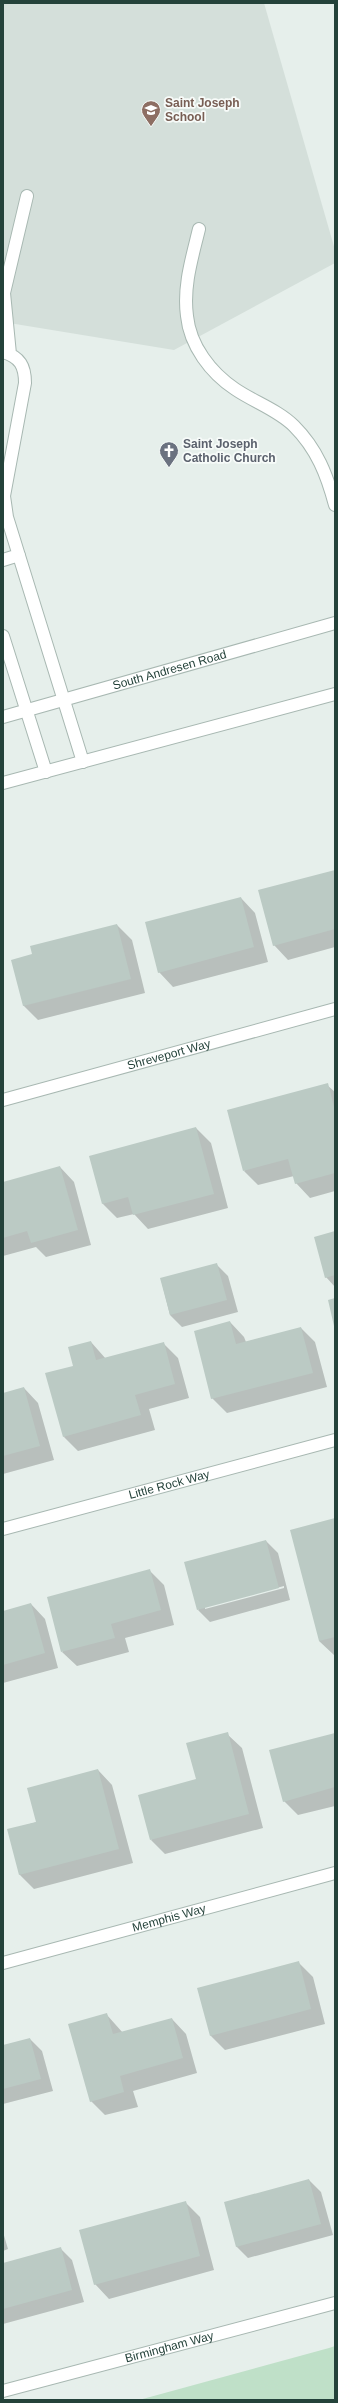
<svg xmlns="http://www.w3.org/2000/svg" width="338" height="2403" font-family="Helvetica,sans-serif">
<rect width="100%" height="100%" fill="#e6efeb"/>
<path fill="#d4dfda" d="M3,3H264L335,250V263L174,350L3,322Z"/>
<path fill="#bfe0c8" d="M335,2346V2400H139L329,2348Z"/>
<path fill="#0003" fill-rule="evenodd" d="M335,871V947L288,960L274,945Z
M241,898L255,913L268,962L173,987L159,972Z
M117,925L132,940L145,993L38,1020L23,1005L33,955Z
M327,1085L335,1092V1191L310,1198L296,1183L294,1176L258,1185L244,1171Z
M196,1128L211,1143L228,1208L148,1229L134,1214L117,1218L103,1204L90,1157Z
M60,1167L74,1182L91,1245L46,1257L36,1247L3,1256V1183Z
M335,1232V1287L326,1277Z
M216,1264L228,1276L238,1312L182,1327L170,1315L161,1279Z
M230,1322L244,1337L246,1342L301,1328L315,1342L327,1387L227,1413L212,1398Z
M91,1342L106,1359L163,1343L178,1358L189,1398L149,1409L155,1430L78,1451L64,1437Z
M24,1388L38,1403L54,1460L3,1474V1394Z
M335,1520V1655H334L319,1641Z
M266,1541L278,1553L290,1600L210,1622L198,1610ZM284,1586V1588L205,1609V1607Z
M149,1570L164,1585L174,1625L125,1638L129,1652L77,1666L62,1652Z
M31,1604L45,1619L58,1668L3,1683V1612Z
M227,1734L242,1748L263,1828L165,1854L151,1840L197,1780Z
M335,1734V1806L298,1815L284,1801Z
M98,1770L112,1785L133,1863L34,1889L20,1875L8,1830L37,1822Z
M298,1962L313,1977L325,2024L225,2050L211,2036L198,1989Z
M107,2015L123,2033L172,2019L186,2034L197,2073L133,2091L138,2107L105,2115L91,2101Z
M30,2039L42,2051L53,2091L3,2104V2046Z
M309,2180L321,2192L333,2235L248,2258L236,2246Z
M185,2202L200,2217L214,2270L109,2299L95,2284Z
M3,2232L8,2249L3,2251Z
M60,2248L72,2260L84,2302L3,2324V2264Z"/>
<path fill="#bbcac4" d="M335,870V929L273,946L258,890Z
M241,897L254,947L158,973L145,922Z
M117,924L131,979L23,1006L11,960L32,954L30,946Z
M328,1083L335,1111V1173L295,1184L288,1159L243,1171L227,1110Z
M196,1127L214,1194L133,1215L128,1197L102,1204L89,1156Z
M60,1166L78,1230L31,1243L27,1231L3,1238V1182Z
M335,1231V1275L325,1278L314,1237Z
M217,1263L227,1300L170,1315L160,1278Z
M335,1298V1326H334L328,1300Z
M230,1321L236,1344L301,1327L313,1373L211,1399L194,1331Z
M91,1341L96,1360L164,1342L175,1384L135,1395L141,1415L63,1437L45,1373L73,1366L68,1347Z
M24,1387L40,1446L3,1456V1393Z
M335,1518V1637L319,1641L290,1530Z
M266,1540L279,1588L197,1610L184,1562Z
M150,1569L161,1610L111,1624L115,1638L61,1652L47,1597Z
M31,1603L45,1653L3,1665V1611Z
M228,1732L249,1814L150,1840L138,1795L196,1779L186,1743Z
M335,1733V1787L283,1802L269,1750Z
M98,1769L119,1849L19,1875L7,1829L36,1822L27,1788Z
M299,1961L311,2009L210,2036L197,1988Z
M107,2013L113,2034L172,2018L183,2058L120,2076L124,2092L90,2102L68,2024Z
M30,2038L41,2079L3,2089V2045Z
M309,2179L321,2224L236,2247L224,2202Z
M186,2201L200,2256L94,2285L79,2230Z
M61,2247L72,2290L3,2309V2263Z"/>
<g fill="none" stroke-linecap="round" stroke-linejoin="round">
<g stroke="#a8b8b2" stroke-width="14">
<path id="service" d="M199,229C192,258 183,286 187,316C190,346 211,373 235,389C254,402 278,410 294,426C317,449 327,475 335,505
M3,352C20,357 25,366 25,383L4,496L7,517L83,762
M10,354L4,293L27,196
M3,560L19,555
M3,636L46,772"/>
</g>
<g stroke="#a8b8b2" stroke-width="14">
<g id="minor">
<path id="s1" d="M3,1100L335,1009"/>
<path id="s2" d="M3,1529L335,1440"/>
<path id="s3" d="M3,1963L335,1873"/>
<path id="s4" d="M3,2391L335,2303"/>
</g>
</g>
<g stroke="#a8b8b2" stroke-width="14">
<g id="tertiary">
<path id="s5" d="M3,717L335,623"/>
<path d="M3,783L335,694"/>
</g>
</g>
<use href="#service" stroke="#fff" stroke-width="12"/>
<use href="#minor" stroke="#fff" stroke-width="12"/>
<use href="#tertiary" stroke="#fff" stroke-width="12"/>
</g>
<defs>
<g id="school-pin" transform="scale(1)"><path d="M0 17L-7.5 6A9.5 9.5 0 1 1 7.5 6Z" fill="#8d6e63" stroke="#f7fbf9"/><path d="M0-5L7-2L0 1L-7-2ZM-4 1L0 2.5L4 1V4Q0 6-4 4Z" fill="#fff"/></g>
<g id="church-pin" transform="scale(1)"><path d="M0 17L-7.5 6A9.5 9.5 0 1 1 7.5 6Z" fill="#6b7280" stroke="#f7fbf9"/><path d="M-1.2-6h2.4v3.5h3.3v2.4h-3.3V6h-2.4V-.1h-3.3v-2.4h3.3Z" fill="#fff"/></g>
</defs>
<g fill-rule="evenodd">
<use href="#school-pin" x="151" y="110"/>
<use href="#church-pin" x="169" y="451"/>
</g>
<g text-anchor="middle" stroke-width="3.5" stroke-linejoin="round" paint-order="stroke">
<g font-size="12" font-weight="bold" fill="#785e54" stroke="#f7fbf9" text-anchor="start">
<text x="165" y="107">Saint Joseph<tspan x="165" dy="14">School</tspan></text>
</g>
<g font-size="12" font-weight="bold" fill="#5b616d" stroke="#f7fbf9" text-anchor="start">
<text x="183" y="448">Saint Joseph<tspan x="183" dy="14">Catholic Church</tspan></text>
</g>
<g font-size="12" fill="#24423a" stroke="#f7fbf9">
<text dy="4" stroke="none"><textPath href="#s5" startOffset="173">South Andresen Road</textPath></text>
<text dy="4" stroke="none"><textPath href="#s1" startOffset="172">Shreveport Way</textPath></text>
<text dy="4" stroke="none"><textPath href="#s2" startOffset="172">Little Rock Way</textPath></text>
<text dy="4" stroke="none"><textPath href="#s3" startOffset="172">Memphis Way</textPath></text>
<text dy="4" stroke="none"><textPath href="#s4" startOffset="172">Birmingham Way</textPath></text>
</g>
</g>
<rect width="338" height="2403" fill="none" stroke="#24423a" stroke-width="8"/>
</svg>
